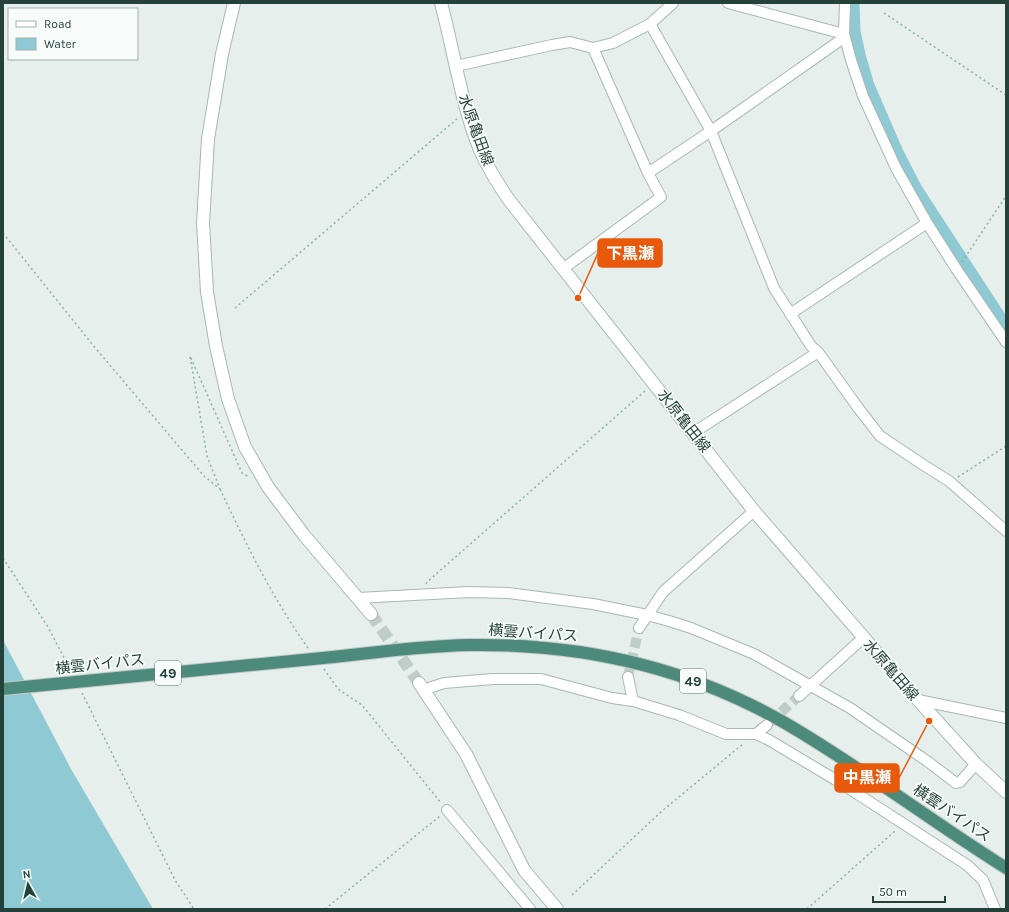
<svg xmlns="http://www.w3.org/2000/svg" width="1009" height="912" font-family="Karla,'Noto Sans JP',sans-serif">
<rect width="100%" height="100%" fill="#e6efeb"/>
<path fill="#8ec9d4" d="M3,640L71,769L153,909H3Z"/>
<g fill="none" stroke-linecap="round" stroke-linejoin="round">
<path stroke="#8ec9d4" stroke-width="17" d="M851,3L852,32L858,59L866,86L895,153L914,190L1006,331"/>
<path stroke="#bfccc8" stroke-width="10" stroke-dasharray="10 5" stroke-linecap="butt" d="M628,677L639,628
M770,722L799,696"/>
<path stroke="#bfccc8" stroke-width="12" stroke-dasharray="12 6" stroke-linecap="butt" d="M371,614L419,683"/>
<g stroke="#a8b8b2" stroke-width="12">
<path id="minor" d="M728,3L844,34
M845,3L844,34L851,60L863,96L896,168L927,223L957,270L1006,342
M650,24L711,131L774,288L811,346L818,352L859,409L880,436L925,466L949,481L1006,531
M456,66L552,45L570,42L593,48L613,43L650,24L673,3
M648,173L711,131L845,37
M564,268L661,197L648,173L593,48
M790,314L927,223
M693,433L818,352
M358,598L469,592L508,593L593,604L647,615L669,621L691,628L754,654L850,708L927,761L956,783L960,782L976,764
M639,628L663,592L754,511
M628,677L633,701
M423,690L444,683L493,679H541L612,698L633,701L679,715L726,734H756L769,740L836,780L967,865L983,880L995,909
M799,696L863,638
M918,700L1006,718
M756,734L767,725
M447,810L530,909"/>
</g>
<g stroke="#a8b8b2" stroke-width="14">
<path id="tertiary" d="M234,3L222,54L208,139L203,223L207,292L216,346L228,399L245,447L268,487L304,535L371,614
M419,683L466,754L524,870L557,909"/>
</g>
<g stroke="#a4bbb3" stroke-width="14">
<path id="secondary" d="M441,3C454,52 461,103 480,150C488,168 498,184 509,200L754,511L918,700L976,764L1006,792"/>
</g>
<g stroke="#c2cac8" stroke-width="14">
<path id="trunk" d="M333,657C378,652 423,646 468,645C579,643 688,667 785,723C861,767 931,821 1006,868"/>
</g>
<path stroke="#86b3a5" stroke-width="1.5" stroke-dasharray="2 3" stroke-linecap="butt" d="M884,13L1006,95
M3,233L92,344L204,476L220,489L207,456L190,356L242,473L249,477
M962,262L1006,196
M235,308L457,119
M958,477L1006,446
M220,489C246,544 273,599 308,648
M3,558L48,627L71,671
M426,584L427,582L645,391
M324,669L338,689L362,705L441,803
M82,693L175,880L194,909
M572,895L662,811L743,744
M325,909L440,816
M807,909L895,831"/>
<use href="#minor" stroke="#fff" stroke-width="10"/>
<use href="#tertiary" stroke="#fff" stroke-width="12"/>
<use href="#secondary" stroke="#fff" stroke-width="12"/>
<use href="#trunk" stroke="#4c8a7c" stroke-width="12"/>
<g stroke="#c2cac8" stroke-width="14" stroke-linecap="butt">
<path id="trunk-bridge" d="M3,689L333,657"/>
</g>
<use href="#trunk-bridge" stroke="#4c8a7c" stroke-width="12"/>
</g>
<g text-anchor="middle" stroke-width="3.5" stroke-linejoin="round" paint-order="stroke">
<g fill="#f7fbf9" stroke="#637a73" stroke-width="1">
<rect x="155" y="661" width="26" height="24" rx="3"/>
<rect x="680" y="669" width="26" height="24" rx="3"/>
</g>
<g font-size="14" font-weight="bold" fill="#24423a">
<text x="168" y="678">49</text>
<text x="693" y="686">49</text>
</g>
<g font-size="15" fill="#24423a" stroke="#f7fbf9">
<text transform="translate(476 130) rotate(70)" y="5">水原亀田線</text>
<text transform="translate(684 421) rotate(52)" y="5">水原亀田線</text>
<text transform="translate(533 633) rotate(4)" y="5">横雲バイパス</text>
<text transform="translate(100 664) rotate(-6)" y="5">横雲バイパス</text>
<text transform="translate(891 670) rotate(49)" y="5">水原亀田線</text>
<text transform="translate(952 813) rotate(34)" y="5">横雲バイパス</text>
</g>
</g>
<path fill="none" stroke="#e8590c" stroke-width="1.5" d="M578 298L598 253M929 721L899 778"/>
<g fill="#e8590c" stroke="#f7fbf9" stroke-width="1.5">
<circle cx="578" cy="298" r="4"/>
<circle cx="929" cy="721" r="4"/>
</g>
<g fill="#e8590c" stroke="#e8590c" stroke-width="1.5">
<rect x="598" y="239" width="64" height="28" rx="4"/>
<rect x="835" y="764" width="64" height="28" rx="4"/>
</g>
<g font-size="16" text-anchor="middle" font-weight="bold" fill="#fff">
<text x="630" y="259">下黒瀬</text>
<text x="867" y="783">中黒瀬</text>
</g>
<rect width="1009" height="912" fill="none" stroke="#24423a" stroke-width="8"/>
<rect x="8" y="8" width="130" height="52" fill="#f7fbf9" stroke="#a3b1ad"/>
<rect x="16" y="21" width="20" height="6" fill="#ffffff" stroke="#a3b1ad"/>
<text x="44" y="28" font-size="12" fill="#24423a">Road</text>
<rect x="16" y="38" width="20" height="12" fill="#8ec9d4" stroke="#a3b1ad"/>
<text x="44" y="48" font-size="12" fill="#24423a">Water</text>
<g transform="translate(28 884) rotate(352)" stroke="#f7fbf9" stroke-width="3" paint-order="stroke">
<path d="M0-3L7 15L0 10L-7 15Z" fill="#24423a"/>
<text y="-6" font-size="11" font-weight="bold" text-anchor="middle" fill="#24423a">N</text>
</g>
<path d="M873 896v6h72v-6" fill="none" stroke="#24423a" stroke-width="2"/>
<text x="879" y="896" font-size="12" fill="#24423a" stroke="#f7fbf9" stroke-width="3" paint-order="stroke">50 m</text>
</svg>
